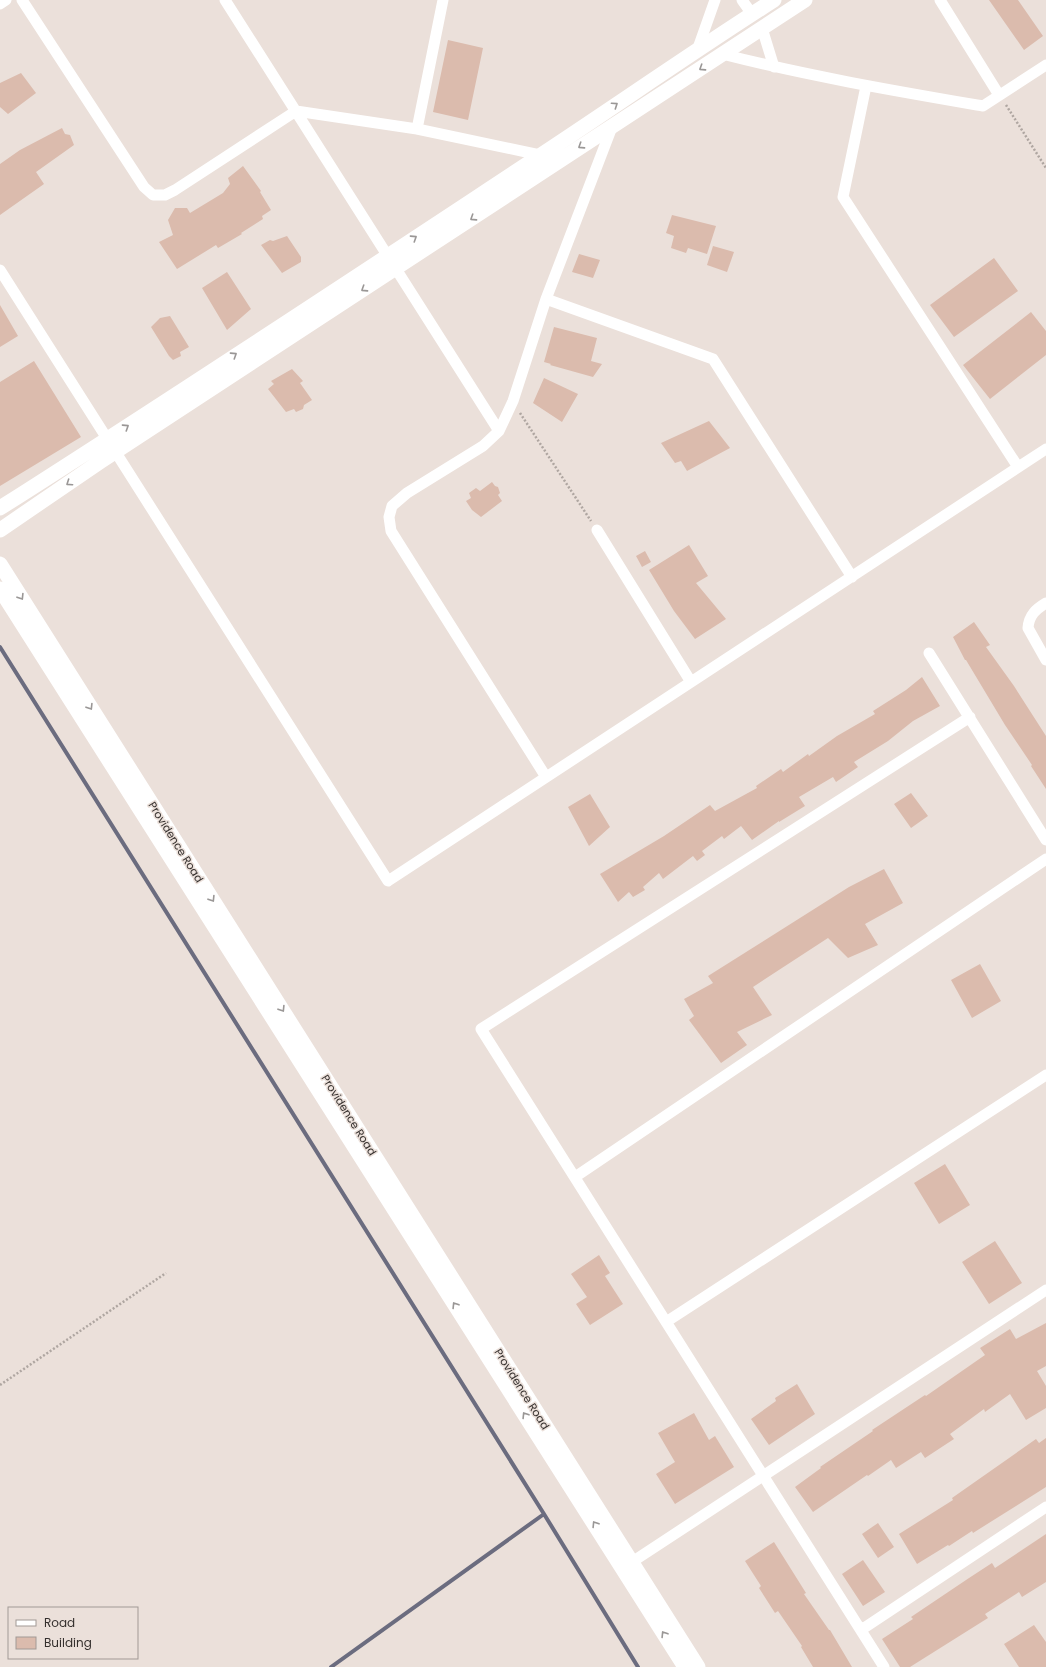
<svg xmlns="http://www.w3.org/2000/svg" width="1046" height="1667" font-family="Poppins,sans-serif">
<rect width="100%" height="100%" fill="#ebe0da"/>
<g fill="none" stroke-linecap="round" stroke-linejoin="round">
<path stroke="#6b6c7f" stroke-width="4" d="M0,647L544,1514L638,1667
M331,1667L544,1514"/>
</g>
<path fill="#dbbbad" d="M989,0H1018L1043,36L1024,50Z
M448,40L483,48L468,120L433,112Z
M21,73L36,93L8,114L0,107V83Z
M62,128L65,134L70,135L74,145L36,172L44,184L0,215V164L20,150Z
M243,166L261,191L260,192L271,210L262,216L263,219L241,233L242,234L218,248L216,245L177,269L159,242L173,235L168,220L175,208H187L190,213L223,193L230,184L228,178Z
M672,215L716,226L707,254L688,248L686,253L671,248L674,236L666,233Z
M287,236L301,257V262L282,273L261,245L270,240L273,241Z
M713,246L734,252L727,272L707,265Z
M579,254L600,260L593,278L572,272Z
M994,258L1018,291L954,337L930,305Z
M227,272L251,309L227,330L202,288Z
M0,305L18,336L0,347Z
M1031,312L1046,331V355L990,399L963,365Z
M170,316L189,347L180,352L181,356L173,360L169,356L151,327L160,318Z
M554,327L597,338L591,361L602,364L593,377L550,365L551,364L544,362Z
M34,361L81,437L0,486V382Z
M292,369L303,381L300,383L312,400L304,405L303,409L296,412L294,409L286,412L268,389L274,384L271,381Z
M544,378L578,394L562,422L533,403Z
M709,421L730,448L687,471L681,461L675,463L661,443Z
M492,482L495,486L498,487L500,493L498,495L502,501L481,517L472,510L466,501L471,498L469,493L476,488L480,491Z
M689,545L708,576L696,583L726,619L695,639L674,611L649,570Z
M645,551L651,562L642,567L636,556Z
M974,622L990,645L986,647L1014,686L1046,736V789L1031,766L1032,765L1005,725L966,660H965L953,637Z
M922,677L940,706L913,721L888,741L854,762L858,767L836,782L833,777L799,797L805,806L779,822V821L752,840L741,826L724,839L722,836L702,851L705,855L697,861L693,856L663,879L659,873L643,887L645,890L633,897L629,892L618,902L600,874L664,836L710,805L715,811L757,788L756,786L781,769L783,772L808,754L809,756L837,736L875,714L873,711L906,690Z
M911,793L928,816L911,828L894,804Z
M590,794L610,827L589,846L568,807Z
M884,869L903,903L865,924L878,945L848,958L828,938L753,987L772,1015L737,1032L747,1045L721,1063L689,1020L694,1016L684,999L713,983L708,976L849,887Z
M980,964L1001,1001L972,1018L951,980Z
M945,1164L970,1205L939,1224L914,1183Z
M995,1241L1022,1283L989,1304L962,1262Z
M599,1255L610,1273L605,1276L623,1304L590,1325L576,1304L587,1297L571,1274Z
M1046,1323V1366L1037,1371L1046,1386V1408L1026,1420L1010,1394L985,1412L984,1409L950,1434L954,1439L925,1458L921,1452L896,1468L891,1460L868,1476L867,1475L813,1512L795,1487L821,1468L820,1467L873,1431L872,1430L925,1395L926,1396L985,1355L980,1348L1010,1329L1016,1339Z
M797,1384L815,1414L769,1445L751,1419L776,1401L775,1398Z
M694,1413L709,1440L715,1436L734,1467L675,1504L656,1474L675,1462L658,1433Z
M1046,1438V1487L973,1533L972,1531L949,1546L948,1545L917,1564L899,1534L953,1500L952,1498L1036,1439L1039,1443Z
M878,1523L894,1547L878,1558L862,1534Z
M1046,1534V1582L1022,1597L1019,1592L985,1614L988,1618L910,1667H900L882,1639L913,1619L911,1617L969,1578L992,1563L995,1568Z
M774,1542L806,1593L804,1594L829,1630H830L852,1667H813L801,1647L802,1646L778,1611L775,1613L759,1588L761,1586L745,1561Z
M863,1560L885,1592L863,1606L842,1574Z
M1034,1625L1046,1642V1667H1019L1004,1644Z"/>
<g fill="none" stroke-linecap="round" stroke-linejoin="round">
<path stroke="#afa6a1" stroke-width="2.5" stroke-dasharray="2 2" stroke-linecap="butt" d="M1006,105L1046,168
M520,413L591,521
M0,1385L166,1273"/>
<path stroke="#fff" stroke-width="11" d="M22,0L144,187L153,195H165L175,190L296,111L417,129L540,155
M225,0L499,431
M742,0L752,14
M940,0L999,95
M0,4L6,0
M762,28L774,67
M698,48L715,0
M722,54C808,76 896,91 983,106L1046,65
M866,86L843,197L1018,467
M417,129L443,0
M0,270L388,881L1046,449
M546,299L713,359L852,577
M597,530L691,682
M1046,603C1036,609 1029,615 1028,628L1046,660
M929,653L1046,840
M546,777L391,531L389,517L392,506L407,493L483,446L499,431L513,401L546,299L612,127
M575,1177L1046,859
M666,1322L1046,1075
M632,1562L1046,1290
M861,1630L1046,1507
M884,1667L481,1029L970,717"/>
<path stroke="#fff" stroke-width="15" d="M0,508C181,393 359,275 538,157C617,105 694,51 774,0
M0,530L101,461L805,0
M0,564L698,1667
M0,589L685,1667"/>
</g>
<defs><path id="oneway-chevron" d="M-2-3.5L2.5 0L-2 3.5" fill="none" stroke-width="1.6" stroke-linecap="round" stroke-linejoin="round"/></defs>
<g stroke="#9a9796">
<use href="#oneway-chevron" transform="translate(702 68) rotate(147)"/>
<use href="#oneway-chevron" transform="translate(615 105) rotate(-34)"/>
<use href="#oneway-chevron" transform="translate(581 146) rotate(147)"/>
<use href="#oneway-chevron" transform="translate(473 218) rotate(147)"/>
<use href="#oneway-chevron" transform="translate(414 238) rotate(-33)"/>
<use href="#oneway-chevron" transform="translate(364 289) rotate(147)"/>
<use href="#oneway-chevron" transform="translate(234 355) rotate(-33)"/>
<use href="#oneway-chevron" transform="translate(126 427) rotate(-33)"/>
<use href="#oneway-chevron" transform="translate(69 483) rotate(146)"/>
<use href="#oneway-chevron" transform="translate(21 597) rotate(58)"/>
<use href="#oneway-chevron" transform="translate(90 707) rotate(58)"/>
<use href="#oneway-chevron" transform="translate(212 899) rotate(58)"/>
<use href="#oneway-chevron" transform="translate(282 1009) rotate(58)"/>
<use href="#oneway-chevron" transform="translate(455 1305) rotate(-122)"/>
<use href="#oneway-chevron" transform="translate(525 1415) rotate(-122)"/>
<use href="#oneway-chevron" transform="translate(595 1524) rotate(-122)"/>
<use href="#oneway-chevron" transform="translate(664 1634) rotate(-122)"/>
</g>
<g text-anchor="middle" stroke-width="3" stroke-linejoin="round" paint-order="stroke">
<g font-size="11" fill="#342f2d" stroke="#ebe0da">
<text transform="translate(176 842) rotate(58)" y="4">Providence Road</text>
<text transform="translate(349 1115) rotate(58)" y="4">Providence Road</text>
<text transform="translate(522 1389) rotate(58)" y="4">Providence Road</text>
</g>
</g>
<rect x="8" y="1607" width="130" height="52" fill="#ebe0da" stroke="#a29995"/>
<rect x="16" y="1620" width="20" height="6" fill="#ffffff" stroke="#a29995"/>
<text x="44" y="1627" font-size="12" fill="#342f2d">Road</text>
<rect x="16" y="1637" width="20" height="12" fill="#dbbbad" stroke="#a29995"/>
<text x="44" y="1647" font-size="12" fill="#342f2d">Building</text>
</svg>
